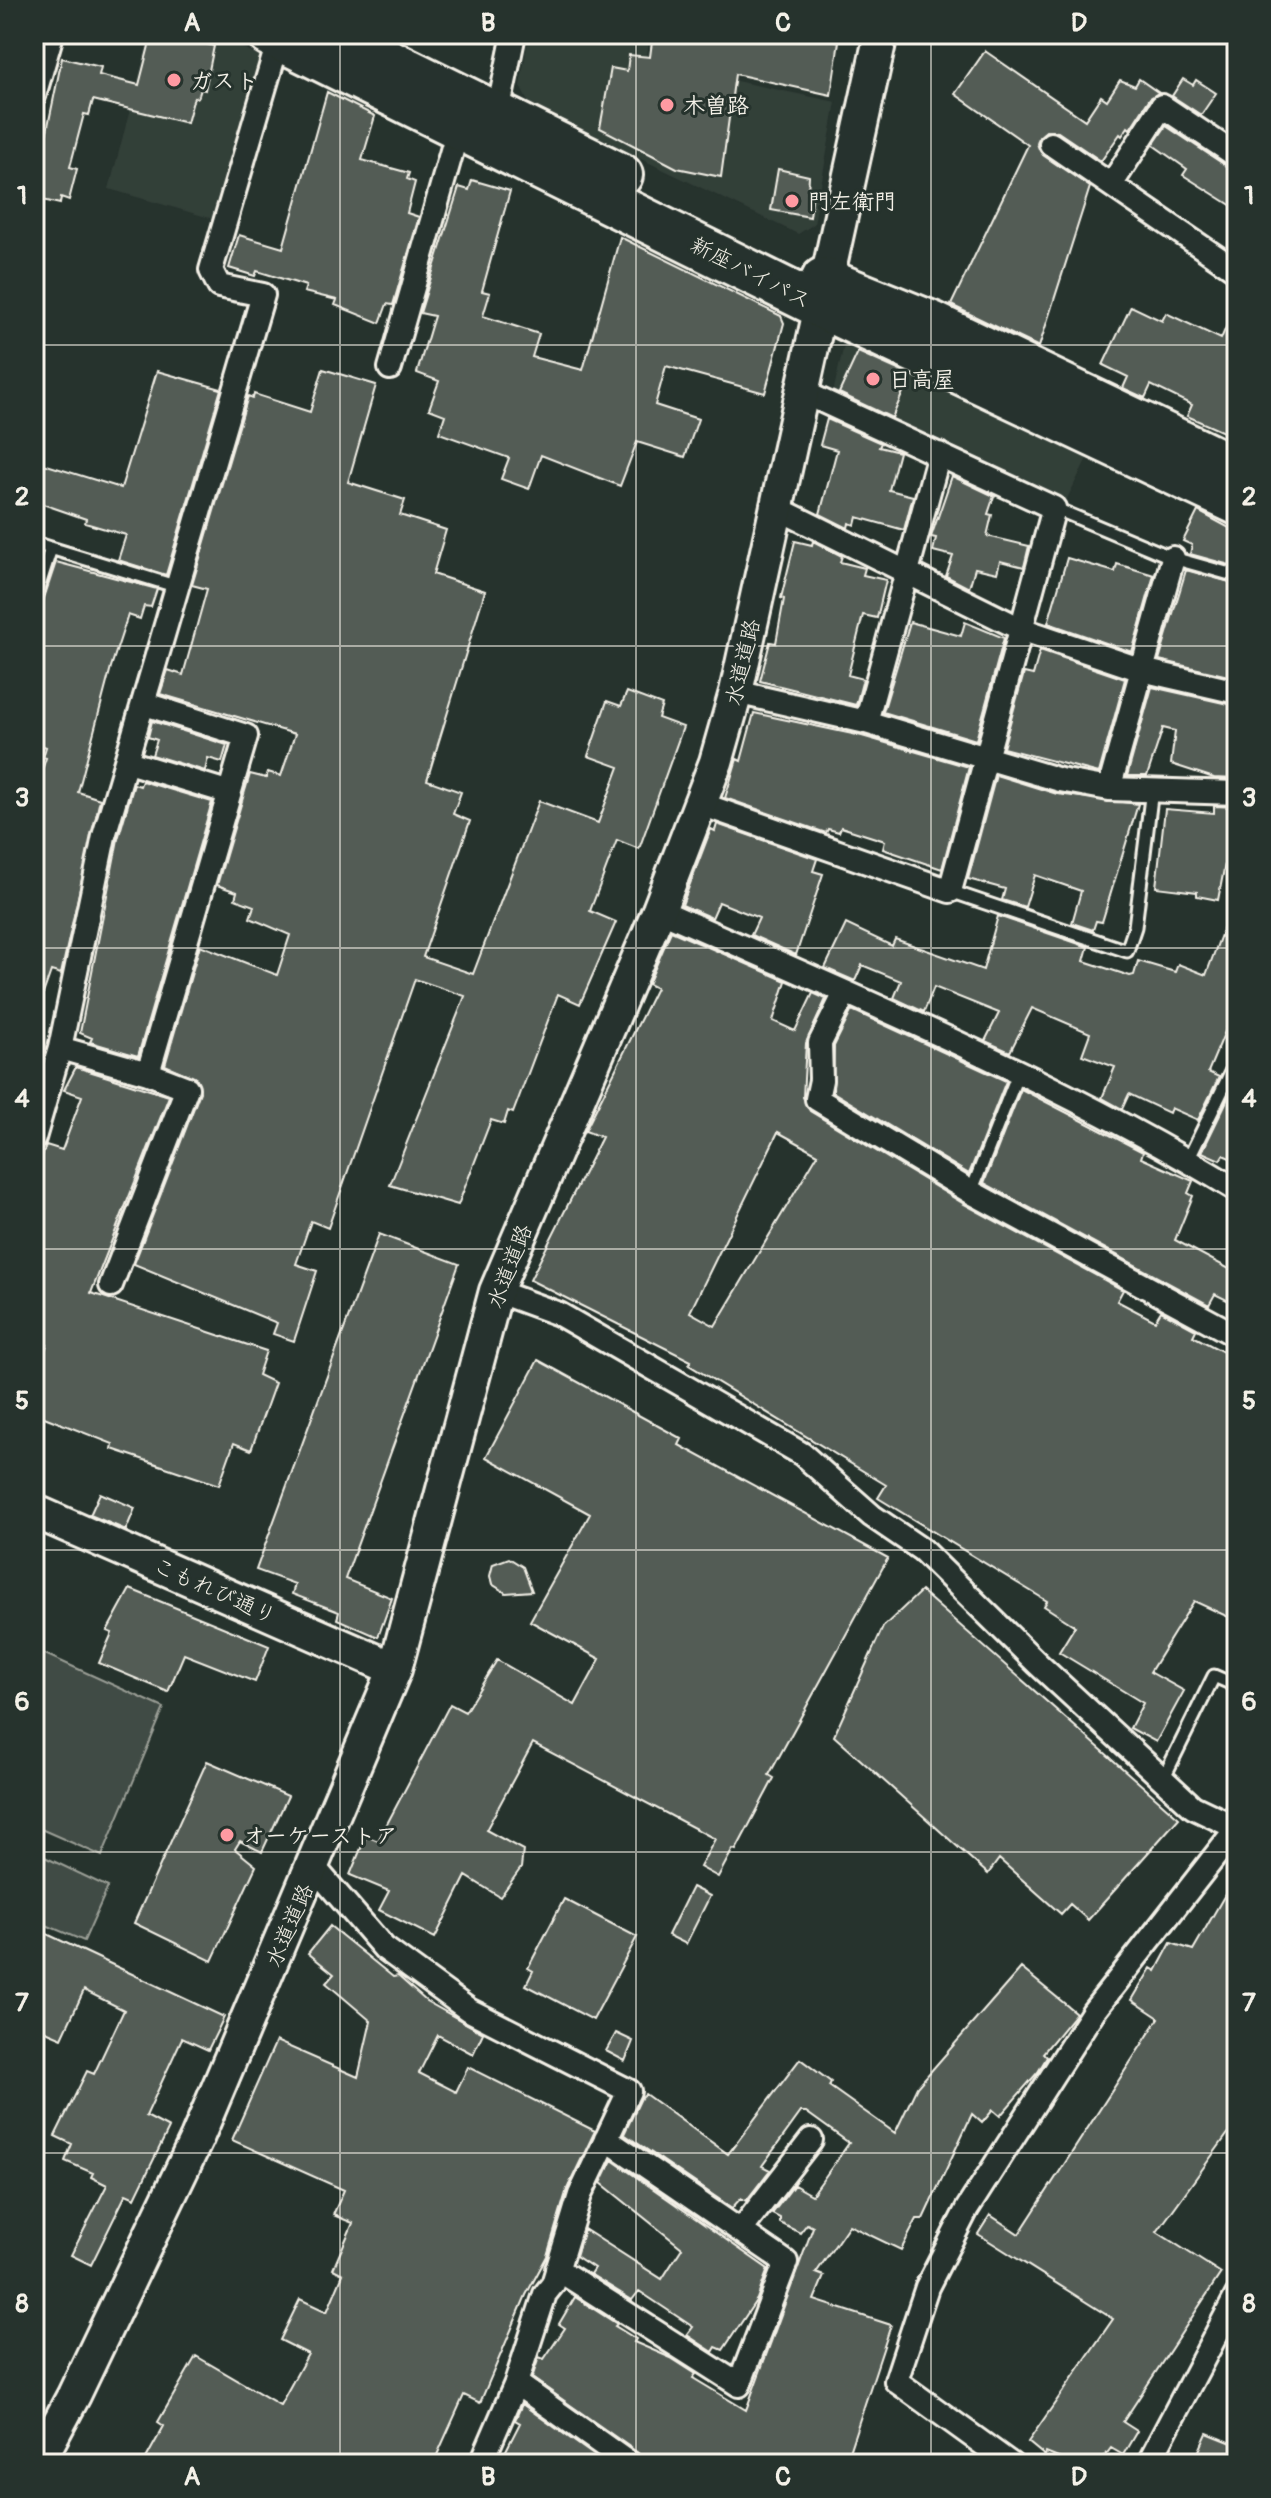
<svg xmlns="http://www.w3.org/2000/svg" width="1271" height="2498" font-family="Pangolin,'Klee One',sans-serif">
<rect width="100%" height="100%" fill="#26332d"/>
<filter id="ink" filterUnits="userSpaceOnUse"><feTurbulence type="fractalNoise" baseFrequency=".0125" numOctaves="2"/><feDisplacementMap in="SourceGraphic" scale="16" xChannelSelector="R" yChannelSelector="G"/><feConvolveMatrix kernelMatrix="1 2 1 2 8 2 1 2 1" color-interpolation-filters="sRGB"/></filter>
<g filter="url(#ink)">
<path fill="#333f39" d="M150,34H214L264,58L217,220L109,189Z
M529,34H650L646,62L836,102L814,224L798,234L530,106L520,86Z
M845,341L1088,456L1064,505L832,397Z"/>
<path fill="#414b45" stroke="#9a9e96" stroke-width="2" d="M34,1649L164,1708L102,1856L34,1826Z
M34,1852L108,1887L84,1941L34,1920Z"/>
<path fill="#525c55" stroke="#f4f1e8" stroke-width="2" fill-rule="evenodd" d="M152,34H170L214,46L205,90L201,89L198,98L194,97L187,123L93,100L89,115L84,114L70,167L77,169L69,200L61,197L60,204L34,198V159L41,160L62,58L101,67L99,75L139,85Z
M653,34H832L831,40L839,41L831,95L735,74L721,177L677,168L600,128L611,68L627,71L629,55L650,57Z
M985,51L1085,120L1101,96L1107,100L1120,80L1135,86L1139,79L1159,93L1150,98L1130,129L1128,127L1122,136L1120,134L1101,161L1058,132L1046,131L1039,137L1037,144L1043,155L1090,187L1039,347L951,305L1028,145L955,94Z
M1183,79L1193,85L1196,80L1216,93L1201,115L1172,96Z
M327,92L375,116L362,160L409,173L407,179L415,182L407,213L419,217L393,305L387,304L380,323L335,305L337,300L304,292L306,286L257,271L255,276L229,268L239,235L283,248Z
M1166,126L1237,173V209L1183,175L1187,169L1153,145Z
M778,169L809,176L808,192H813L810,217L771,210Z
M472,180L510,191L482,291L490,293L483,316L539,334L532,357L583,370L620,237L781,316L784,323L765,393L666,366L655,405L698,419L685,457L637,442L620,486L541,455L529,489L501,479L509,458L439,433L445,415L429,409L439,381L417,373L434,316L420,313L459,187L469,190Z
M1237,302V438L1187,416L1192,405L1151,385L1145,398L1123,388L1128,377L1103,365L1131,306L1162,321L1166,313L1221,339Z
M858,352L905,373L897,387L904,390L892,418L839,393Z
M323,369L376,385L348,482L405,500L400,515L446,530L433,574L485,591L427,780L461,792L453,814L470,821L423,957L473,974L539,801L598,823L619,767L588,756L607,701L621,706L627,692L662,705L658,718L683,727L639,849L617,840L590,911L616,922L580,1004L558,994L513,1113L508,1111L504,1124L491,1120L458,1205L390,1185L465,996L415,979L328,1228L311,1221L296,1264L317,1271L294,1341L273,1334L277,1323L134,1264L200,1092L197,1079L165,1065L200,945L277,975L290,935L250,918L254,906L235,899L237,892L217,885L250,774L266,778L268,772L281,776L295,734L160,694L168,670L183,675L207,589L192,585L248,396L253,398L254,394L310,412Z
M157,371L221,389L166,575L118,560L126,535L85,523L86,519L34,501V461L121,488Z
M827,419L881,443L879,447L899,452L889,490L913,496L904,530L857,517L855,525L849,523L848,528L820,514L837,450L820,445Z
M952,476L994,496L988,514L992,515L987,536L1029,546L1024,567L1000,561L997,573L975,568L969,588L946,576L953,556L933,551L936,538L931,537Z
M1198,511L1237,532V567L1190,554L1192,545L1183,541Z
M795,541L812,545L813,541L842,556L840,562L865,568L863,575L886,580L877,618L863,615L848,675L863,679L856,705L760,681L770,642L776,643L784,599L781,598Z
M1067,558L1115,572L1117,564L1154,575L1132,652L1048,623Z
M56,562L157,589L151,607L144,606L140,619L128,615L111,667L78,792L100,799L61,974L51,971L37,1011H34V794L46,758L43,757L46,747L34,743V609L42,604Z
M1186,570L1237,584V678L1159,660Z
M910,622L961,636L965,622L1004,638L976,740L883,712Z
M1040,650L1125,679L1099,773L1003,748L1024,673L1033,675Z
M1152,687L1237,706V779L1214,778L1171,764L1175,731L1163,728L1147,776H1127Z
M754,713L862,736L969,767L942,869L883,849L885,841L841,827L839,832L828,829L826,833L725,798L737,759L741,761Z
M152,721L227,745L222,762L208,758L205,771L152,755L157,740L148,737Z
M996,775L1057,794L1138,804L1102,922L1096,921L1093,930L1072,923L1081,891L1035,875L1025,907L1002,900L1005,889L968,879Z
M142,781L212,802L138,1056L90,1042L92,1038L80,1033L118,839L134,784L140,786Z
M1214,806L1237,807V838H1230L1218,900L1197,896V892L1156,887L1165,809L1214,813Z
M717,824L817,859L813,871L823,874L796,955L751,935L759,918L719,902L712,918L682,905L711,829L715,831Z
M1235,897L1237,1003L1208,1072L1219,1077L1198,1120L1171,1108L1169,1113L1129,1094L1122,1109L1102,1098L1115,1067L1082,1055L1090,1033L1032,1008L1010,1052L985,1041L999,1013L934,987L924,1012L894,998L901,981L862,965L855,981L825,968L846,924L892,946L895,939L983,970L998,916L1088,947L1084,961L1130,976L1134,975L1138,961L1175,972L1178,964L1206,975Z
M671,931L786,981L773,1021L795,1031L813,993L826,999L806,1043L803,1097L810,1111L964,1204L1123,1290L1117,1301L1155,1321L1161,1311L1196,1330L1193,1336L1237,1359V1621L1194,1601L1150,1672L1184,1691L1156,1742L1130,1728L1143,1703L1059,1652L1075,1626L1044,1606L1047,1601L878,1498L886,1485L689,1365L691,1361L530,1280L602,1137L585,1131L656,988L648,984ZM778,1132L818,1154L715,1326L690,1312Z
M852,1010L1006,1081L969,1174L833,1092L834,1046Z
M76,1067L169,1096L91,1293L266,1351L258,1375L275,1383L251,1450L234,1443L219,1485L112,1449L113,1444L34,1413V1378L47,1345L34,1341V1178L46,1145L62,1150L82,1096L64,1090Z
M1235,1084L1237,1161L1223,1155L1220,1160L1202,1152Z
M1021,1089L1143,1152L1141,1158L1193,1181L1188,1193L1193,1196L1175,1240L1237,1273V1305L1215,1294L1209,1305L984,1183Z
M379,1234L459,1264L345,1579L392,1598L378,1637L337,1619L339,1612L292,1594L295,1584L256,1570Z
M538,1360L682,1439L679,1445L888,1558L769,1775L774,1778L736,1850L733,1849L718,1877L700,1867L715,1839L533,1743L486,1830L523,1850L521,1868L500,1897L466,1876L435,1938L379,1910L389,1891L350,1875L366,1836L378,1841L450,1704L465,1712L497,1660L575,1705L600,1659L530,1621L590,1514L486,1457Z
M100,1493L135,1508L126,1530L90,1515Z
M509,1558L523,1567L532,1591L506,1593L492,1584L490,1576L493,1564Z
M130,1589L269,1646L255,1682L184,1654L168,1692L99,1663L112,1633L107,1631Z
M921,1591L1179,1818L1088,1920L1070,1904L1061,1914L999,1859L988,1874L834,1736L883,1627Z
M207,1761L288,1796L262,1852L240,1841L235,1849L256,1866L212,1961L134,1923Z
M1237,1874V2121L1157,2232L1221,2273L1123,2422L1137,2431L1123,2455L1111,2448L1099,2464H1073L1046,2453L1045,2456L1028,2442L1113,2319L978,2234L990,2215L1019,2234L1159,2018L1132,2000L1151,1968L1156,1971L1171,1943L1193,1950Z
M692,1887L710,1896L686,1944L668,1935Z
M564,1899L637,1937L593,2020L526,1985L533,1971L528,1968Z
M330,1926L393,1977L398,1976L426,2001L483,2033L473,2054L438,2035L419,2073L456,2092L468,2067L595,2131L567,2189L547,2256L526,2295L480,2403L464,2395L433,2464H143L164,2426L158,2422L196,2356L280,2405L308,2354L280,2340L300,2299L327,2312L343,2274L333,2269L353,2223L333,2215L344,2190L232,2140L276,2041L358,2077L371,2021L326,1983L334,1974L308,1953Z
M34,1928L224,2017L208,2050L182,2038L146,2116L169,2128L135,2198L126,2194L91,2265L71,2255L107,2185L91,2177L93,2173L65,2161L72,2144L55,2136L87,2071L94,2074L124,2010L84,1990L62,2038L34,2026Z
M1021,1968L1076,2013L1043,2053L1047,2057L1038,2072L1000,2116L993,2110L982,2123L972,2114L923,2219H917L901,2250L849,2225L816,2273L824,2276L814,2300L891,2325L845,2464H644L638,2453L532,2378L539,2357L544,2359L565,2328L559,2324L575,2297L617,2324L615,2326L636,2339L634,2342L671,2358L696,2374L693,2378L746,2410L813,2227L807,2224L800,2233L780,2223V2218L772,2214L794,2185L812,2195L849,2143L806,2112H801L762,2166L770,2170L746,2201L741,2198L732,2208L624,2134L641,2098L645,2094L728,2154L800,2059L831,2082L829,2086L895,2133L917,2087Z
M616,2033L633,2041L625,2061L606,2051Z
M612,2160L768,2269L757,2299L723,2350L716,2347L713,2352L687,2335L693,2327L639,2291L632,2300L590,2274L594,2268L576,2256L584,2229L662,2279L682,2248L601,2183Z
M522,2404L606,2464H499L520,2423L515,2420Z
M1207,2433L1237,2445V2464H1193Z"/>
<g fill="none" stroke-linecap="round" stroke-linejoin="round">
<g stroke="#f4f1e8" stroke-width="17">
<path id="lane" d="M1054,508L1173,558L1237,576
M34,543L178,587
M34,601L51,548
M950,891L1127,951L1135,927L1152,789
M1188,1160L1237,1060
M971,1192L1019,1071
M1163,1779L1214,1676L1237,1686"/>
</g>
<g stroke="#f4f1e8" stroke-width="28">
<path id="street" d="M34,96L52,34
M498,112L514,34
M1051,144L1237,271
M1111,185L1162,106L1237,156
M390,368L459,126
M777,508L1021,629L1142,670L1237,692
M736,692L866,722L1060,780L1109,789L1237,793
M145,704L246,736L148,1073
M866,722L939,454
M128,762L227,792
M1109,789L1173,558
M701,804L950,891L1054,508L803,392
M659,910C855,997 1054,1078 1237,1190
M845,993L820,1043L821,1080L817,1099L971,1192L1237,1336
M60,1048L148,1073L187,1088L111,1285
M34,1138L60,1048L104,836L263,295L219,286L211,270L279,39
M496,1291L559,1314L802,1454L872,1516L922,1550L1038,1664L1193,1807L1237,1828L1093,2012L967,2209L927,2287L896,2381L1011,2464
M314,1867L384,1948L469,2010L629,2091L580,2195L553,2284L545,2294L516,2383L481,2464
M742,2229L811,2140
M557,2269L739,2385L786,2262L606,2139
M516,2383L630,2464
M1148,2464L1237,2295"/>
</g>
<g stroke="#f4f1e8" stroke-width="38">
<path id="secondary" d="M34,1511L395,1669
M37,2464L74,2395L197,2138L395,1669L496,1291L659,910L716,762L736,692L881,34"/>
</g>
<g stroke="#f4f1e8" stroke-width="48">
<path id="highway" d="M269,34L823,308L1237,503
M337,35L621,175
M823,279L932,323L1237,469"/>
</g>
<use href="#lane" stroke="#26332d" stroke-width="11"/>
<use href="#street" stroke="#26332d" stroke-width="22"/>
<use href="#secondary" stroke="#26332d" stroke-width="32"/>
<use href="#highway" stroke="#26332d" stroke-width="42"/>
</g>
</g>
<path fill="none" stroke="#f4f1e8" stroke-width="2" stroke-opacity="0.55" d="M340,34V2464M636,34V2464M931,34V2464M34,345H1237M34,646H1237M34,948H1237M34,1249H1237M34,1550H1237M34,1852H1237M34,2153H1237"/>
<g fill="#ff9aa2" stroke="#26332d" stroke-width="3">
<circle cx="174" cy="80" r="8"/>
<circle cx="667" cy="105" r="8"/>
<circle cx="792" cy="201" r="8"/>
<circle cx="873" cy="379" r="8"/>
<circle cx="227" cy="1835" r="8"/>
</g>
<g text-anchor="middle" stroke-width="6" stroke-linejoin="round" paint-order="stroke">
<g font-size="22" font-weight="bold" fill="#f4f1e8" stroke="#26332d" text-anchor="start">
<text x="190" y="88">ガスト</text>
<text x="683" y="113">木曽路</text>
<text x="808" y="209">門左衛門</text>
<text x="889" y="387">日高屋</text>
<text x="243" y="1843">オーケーストア</text>
</g>
<g font-size="22" fill="#f4f1e8" stroke="#26332d">
<text transform="translate(751 272) rotate(27)" y="8">新座バイパス</text>
<text transform="translate(742 662) rotate(-77)" y="8">水道道路</text>
<text transform="translate(509 1266) rotate(-69)" y="8">水道道路</text>
<text transform="translate(215 1590) rotate(24)" y="8">こもれび通り</text>
<text transform="translate(289 1925) rotate(-67)" y="8">水道道路</text>
</g>
</g>
<rect width="1271" height="2498" fill="none" stroke="#26332d" stroke-width="88"/>
<rect x="44" y="44" width="1183" height="2410" fill="none" stroke="#f4f1e8" stroke-width="3"/>
<g font-size="26" text-anchor="middle" font-weight="bold" fill="#f4f1e8">
<text x="192" y="31">A</text>
<text x="488" y="31">B</text>
<text x="783" y="31">C</text>
<text x="1079" y="31">D</text>
<text x="22" y="204">1</text>
<text x="1249" y="204">1</text>
<text x="22" y="505">2</text>
<text x="1249" y="505">2</text>
<text x="22" y="806">3</text>
<text x="1249" y="806">3</text>
<text x="22" y="1107">4</text>
<text x="1249" y="1107">4</text>
<text x="22" y="1409">5</text>
<text x="1249" y="1409">5</text>
<text x="22" y="1710">6</text>
<text x="1249" y="1710">6</text>
<text x="22" y="2011">7</text>
<text x="1249" y="2011">7</text>
<text x="22" y="2312">8</text>
<text x="1249" y="2312">8</text>
<text x="192" y="2485">A</text>
<text x="488" y="2485">B</text>
<text x="783" y="2485">C</text>
<text x="1079" y="2485">D</text>
</g>
</svg>
